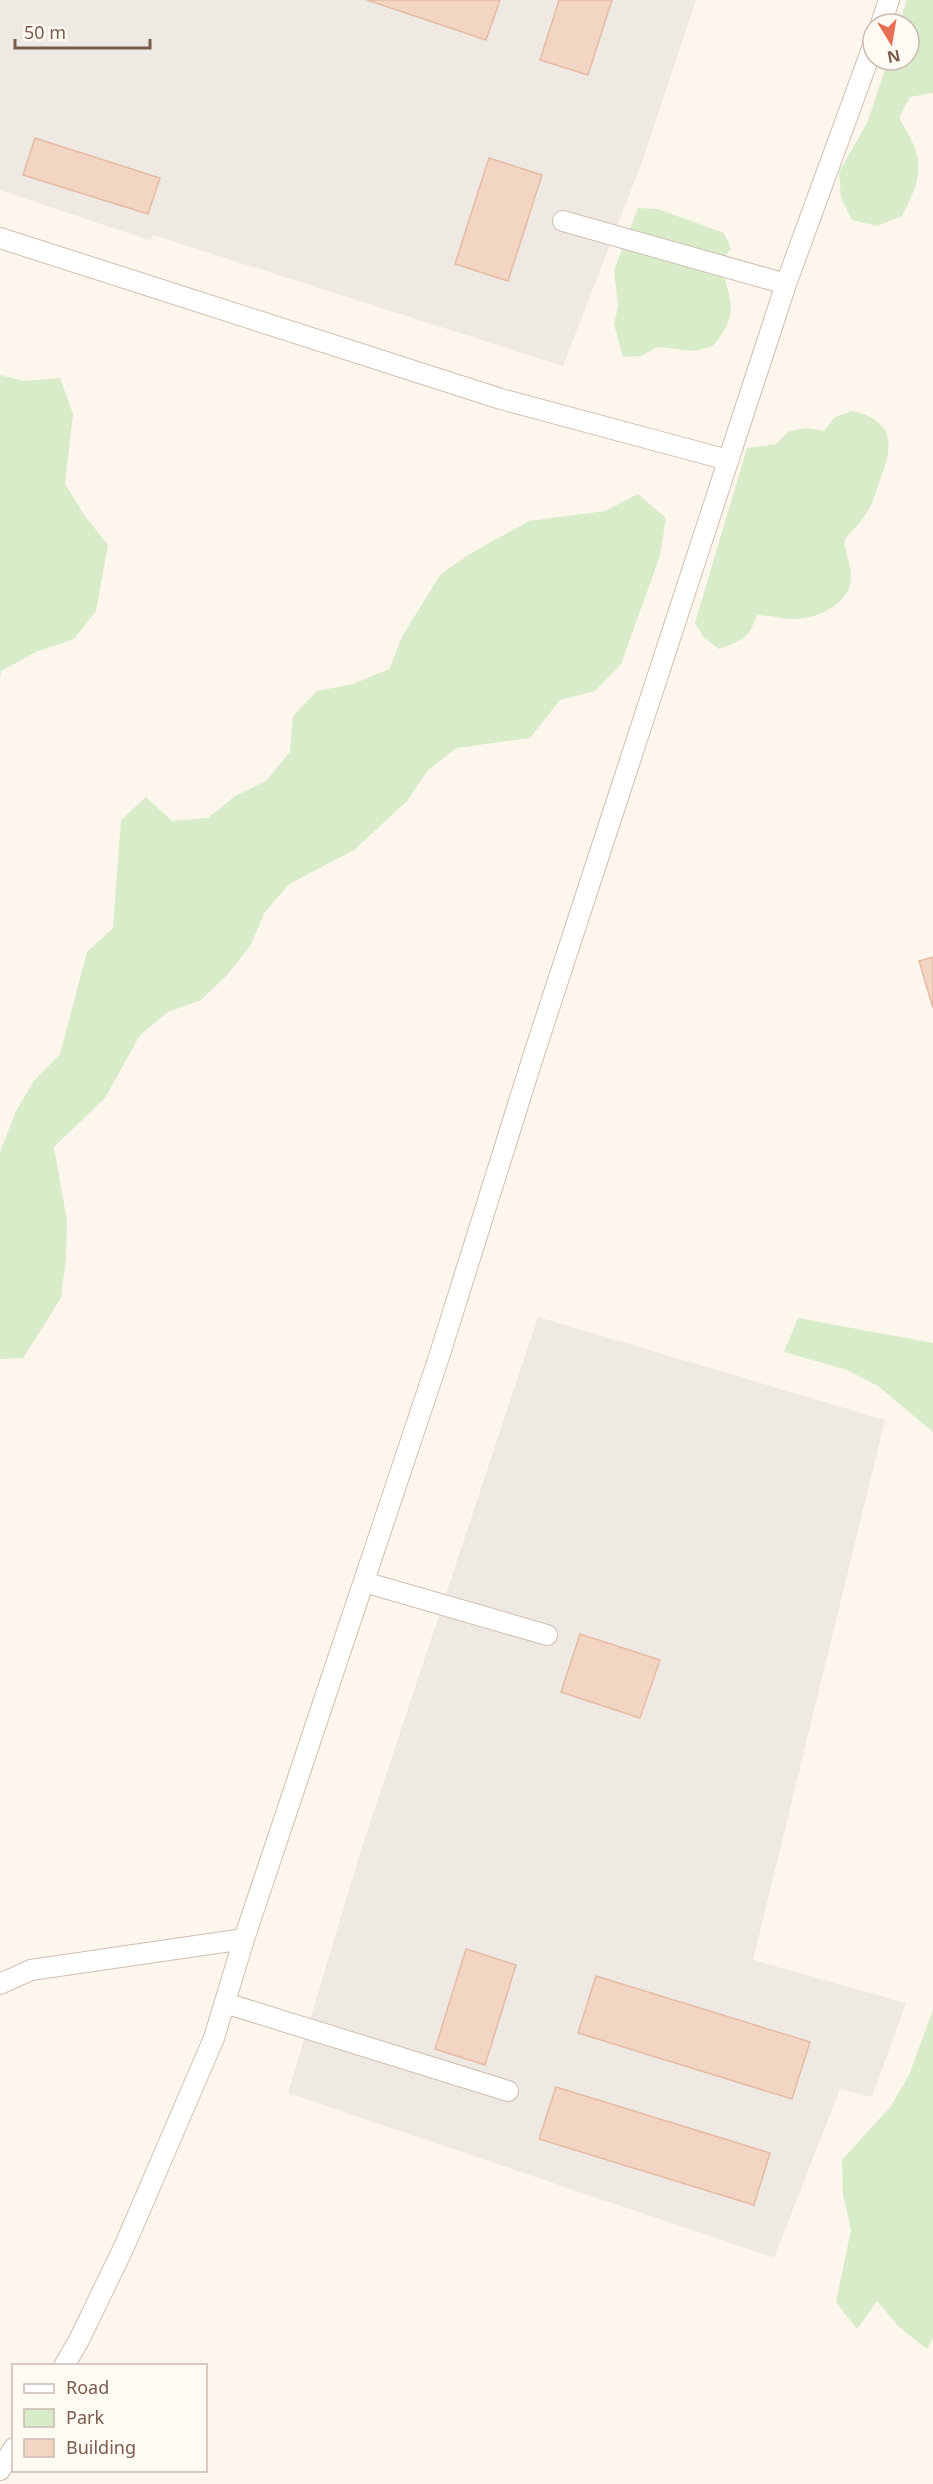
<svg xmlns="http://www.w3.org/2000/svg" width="933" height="2484" font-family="'Noto Sans',sans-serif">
<rect width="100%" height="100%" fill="#fdf6ec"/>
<path fill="#efe9e4" d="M0,0H696L642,162L563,366L153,235L151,241L0,190Z
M538,1317L885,1420L753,1960L906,2003L872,2097L840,2089L774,2258L288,2093L361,1850Z"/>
<path fill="#d8ecc9" d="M907,0H933V93L910,97L899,118C925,159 924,173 902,216L877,226L852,220L841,198L839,172L867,123L888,60H909V24H899Z
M638,208L658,209L724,233L731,249L720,262C730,301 741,313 713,346L694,351L657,347L641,356L623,357L614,324L618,307L614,270Z
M0,375L24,381L60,378L73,414L65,484L85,516L108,545L96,611L74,639L36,652L1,671L0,678Z
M852,411C896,421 894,446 879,482C876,491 873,504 867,512C861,523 851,531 844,541C846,553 851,567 851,578C850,604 817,619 794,619C782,619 769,615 757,615C749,638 742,641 719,649L704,638L695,623L747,448L776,444L789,431L807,428L824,431L835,417Z
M638,494L666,518L660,556L621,664L595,691L560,700L530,738L457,748L428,770L407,801L354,850L289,884L265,912L250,946L227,975L201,1000L168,1012L140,1035L105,1098L54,1147L67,1221L66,1258L61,1298L23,1358L0,1359V1152L16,1111L34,1081L60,1054L87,952L113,928L121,820L146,797L172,821L208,818L235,796L267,780L290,752L293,716L317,691L353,684L389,669L403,635L440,575L468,555L529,521L605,511Z
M798,1318L933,1343V1432L878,1386L847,1370L784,1352Z
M933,2010V2338L927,2349L899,2327L877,2301L857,2329L836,2302L851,2230L843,2195L842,2160L891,2106L909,2075Z"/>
<path fill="#f3d5c3" stroke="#e6bba3" stroke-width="1.5" d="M367,0H500L486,40Z
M559,0H612L588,75L540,60Z
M35,138L160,178L148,214L23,175Z
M489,158L542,175L508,281L455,264Z
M933,957V1008L919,961Z
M580,1634L660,1660L640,1718L561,1692Z
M466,1949L516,1965L485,2065L435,2049Z
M596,1976L810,2042L792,2099L578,2033Z
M556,2087L770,2153L754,2205L539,2139Z"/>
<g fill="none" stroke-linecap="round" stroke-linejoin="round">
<g stroke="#d1beb0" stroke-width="22">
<path id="minor" d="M881,24L889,0
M563,221L786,284
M0,238L501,399L728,460
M364,1582L547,1635
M0,1984L31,1970L244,1939
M225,2003L508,2091
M64,2366L79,2340L124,2247L214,2038L244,1939L438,1360L533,1057L786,284L873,46
M0,2470L14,2448"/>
</g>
<use href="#minor" stroke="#fff" stroke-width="20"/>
</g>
<rect x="12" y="2364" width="195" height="108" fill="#fffaf3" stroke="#cabbb1" stroke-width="1.5"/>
<rect x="24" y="2384" width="30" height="9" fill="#ffffff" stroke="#cabbb1" stroke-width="1.5"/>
<text x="66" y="2394" font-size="18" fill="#7a5c4d">Road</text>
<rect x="24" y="2409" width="30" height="18" fill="#d8ecc9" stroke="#cabbb1" stroke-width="1.5"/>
<text x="66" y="2424" font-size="18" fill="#7a5c4d">Park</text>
<rect x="24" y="2439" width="30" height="18" fill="#f3d5c3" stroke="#cabbb1" stroke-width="1.5"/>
<text x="66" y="2454" font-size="18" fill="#7a5c4d">Building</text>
<g transform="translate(891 42) rotate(169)"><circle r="28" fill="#fffaf3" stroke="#cabbb1" stroke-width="1.5"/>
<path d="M0-4.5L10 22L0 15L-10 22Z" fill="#e76f51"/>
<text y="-9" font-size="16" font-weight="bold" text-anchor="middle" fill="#7a5c4d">N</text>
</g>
<path d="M15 39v9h135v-9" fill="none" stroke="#7a5c4d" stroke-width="3"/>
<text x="24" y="39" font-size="18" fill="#7a5c4d" stroke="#fffaf3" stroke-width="4.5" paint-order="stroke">50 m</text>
</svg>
